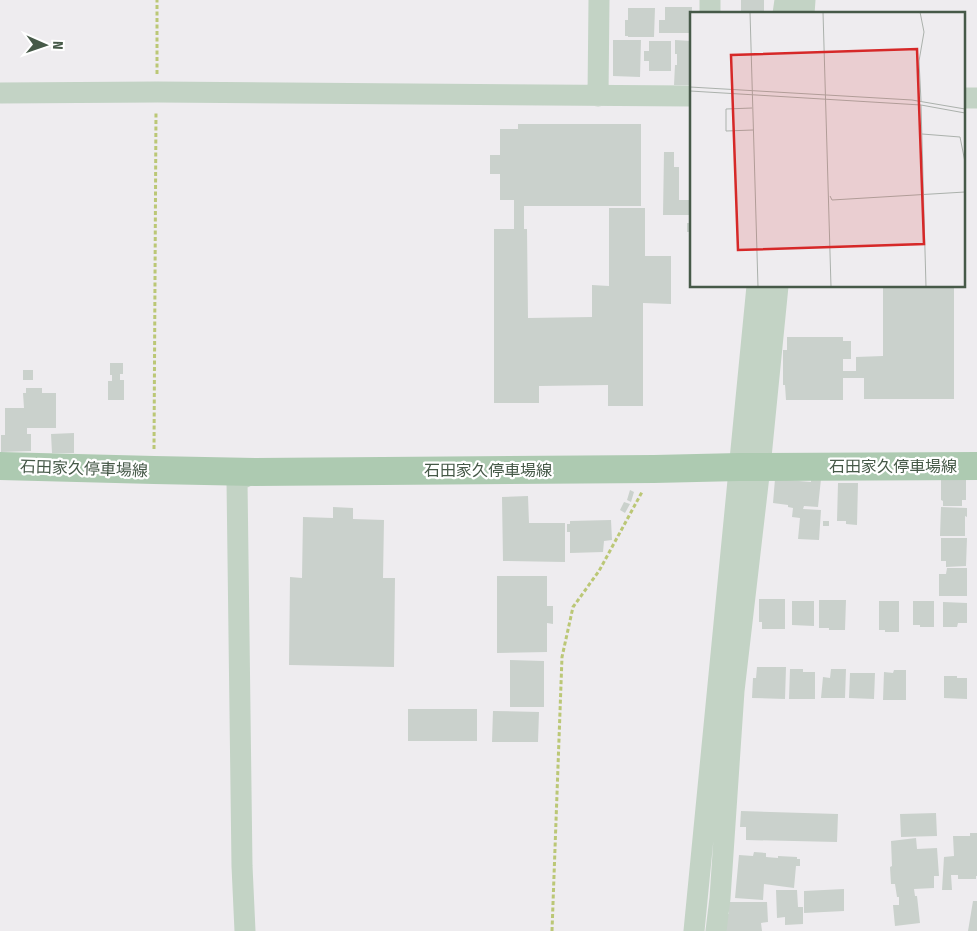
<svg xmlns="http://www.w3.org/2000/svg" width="977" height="931" font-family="'Fira Sans Condensed','Noto Sans JP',sans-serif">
<rect width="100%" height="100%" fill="#eeecef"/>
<path fill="#cad1cc" d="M741,0H764V14H741Z
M665,7H692L691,33H659V20H665Z
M628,8H655L654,37H628V36H625V20H628Z
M613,40H641L640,77L613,76Z
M675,40L691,41V66H689V68H691L690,85H674L675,65H677V54H675Z
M649,41H671V71H649V61H644V51H649Z
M518,124H641V206H524V229H527L528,318L592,317V285L609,286V208H645V256H671V304L643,303V406H608V385L539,386V403H494V229H514V200H500V174H490V155H500V129H518Z
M664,152H674V167H679V200H691V215H663Z
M687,223H691V232H687Z
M883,286H954V399H864V378H843V400H786L785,385H783V350H787V337H843V341H851V359H843V371H856V357L883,356Z
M110,363H123V374H120V380H124V400H108V381H112V375H110Z
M23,370H33V380H23Z
M26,388H42V393H56V428H27V434H31V451L1,452V435H5V408H24L23,393H26Z
M74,433V453H52L51,434Z
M941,477H966V500H962V506H943V501L941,500Z
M811,478L821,479L818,507L804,506L803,509L821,510L819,540L798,539L800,518L792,517L793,508L788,507V505L773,503L775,479L811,482Z
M838,483H858L857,525L846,524V521H837Z
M630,490L634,492L631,502L627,500Z
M528,496L529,523H565V562L503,561L502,497Z
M624,502L630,504L625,513L620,510Z
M333,507L353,508V519L384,520L383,578H395L394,667L289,665L290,577L302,578L303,517L333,518Z
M941,507L967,508V517L965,516V536H940Z
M611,520L612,540L604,541L603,552L570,553V532H567V524H570V521Z
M823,521H829V526H823Z
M941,538H967L966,566L946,567V561H941Z
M947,568H967V596H939V574H946Z
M497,576H547V606H553V624L547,623V652L497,653Z
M759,599H785V629H762V622H759Z
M819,600H846L845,630H829V628H819Z
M792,601H814V626L792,625Z
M879,601H899V632H885V630H879Z
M913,601H934V627H920V625H913Z
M943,602L967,603V623H958L957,627H943Z
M510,660L544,661V707H510Z
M757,667H786L785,699L752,698L753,678H756Z
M790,669H803V672H815V699H789Z
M831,669H846L845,698H821L823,677L830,678Z
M894,670H906V700H883L884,672L893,673Z
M850,673H875L874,699L849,698Z
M944,676H957V678H967V699L944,698Z
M408,709H477V741H408Z
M493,711L539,712L538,742H492Z
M741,811L838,814L837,842L746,840V827H740Z
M936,813L937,836L901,837L900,814Z
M970,833H977V876H976V879H958V875H951L952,890H942L944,857L954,856L953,836H970Z
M916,838L917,849L937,848L939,876H934V888L914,889L915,896H917L920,923L895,926L893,905H899V897H897L895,884H891L890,867L892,866L891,841Z
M754,852L766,853V857L778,858V856L797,857V859H800V866H796L794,888L764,884L763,900L735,898L739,855L753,856Z
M844,889V911L804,913V891Z
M776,890H797L798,907H803V924L785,925V917L777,918Z
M973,901H977V931H968Z
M729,902H767L768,922L761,923L762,931H726V914H729Z"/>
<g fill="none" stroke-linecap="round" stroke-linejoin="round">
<path stroke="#bbc776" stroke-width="3" stroke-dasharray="4 2.5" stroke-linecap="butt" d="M157,74V0
M154,449L156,111
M552,931L562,657L573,607L599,571L642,492"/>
<path stroke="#c3d3c5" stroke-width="21" d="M710,14V0
M783,14L785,0
M804,14L805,0
M0,93L157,92L691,96
M598,96L599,0
M963,98H977
M245,931L242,866L237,481L255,472
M694,931L757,286
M716,931L720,898L734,691L760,467L778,286"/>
<path stroke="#adcab1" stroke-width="28" d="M0,466L154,470L255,472L654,469L739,467L977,466"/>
</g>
<g text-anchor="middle" stroke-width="4.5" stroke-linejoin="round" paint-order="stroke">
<g font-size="16" fill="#465948" stroke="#fff">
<text x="893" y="472">石田家久停車場線</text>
<text transform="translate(84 468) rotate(2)" y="6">石田家久停車場線</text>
<text x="488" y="476">石田家久停車場線</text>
</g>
</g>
<g transform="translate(690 12)">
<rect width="275" height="275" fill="#eeecef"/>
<path fill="none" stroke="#abb1ac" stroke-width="1" d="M60,0L68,275M133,0L141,275M230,0L234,20L229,49L231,89M0,75L222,88L275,97M0,79L231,93L275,101M231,93L236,275M62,96L36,97V119L63,118M232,122L270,125L275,150M140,184L142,188L275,180"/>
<path fill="#d62828" fill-opacity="0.15" stroke="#d62828" stroke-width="2.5" d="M227,37L234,232L48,238L41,43Z"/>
<rect width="275" height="275" fill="none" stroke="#465948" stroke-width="2.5"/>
</g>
<g transform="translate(45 45) rotate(92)" stroke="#ffffff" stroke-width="4" paint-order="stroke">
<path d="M0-4L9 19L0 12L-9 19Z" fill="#465948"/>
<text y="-8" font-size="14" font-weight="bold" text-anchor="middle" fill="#465948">N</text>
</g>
</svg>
